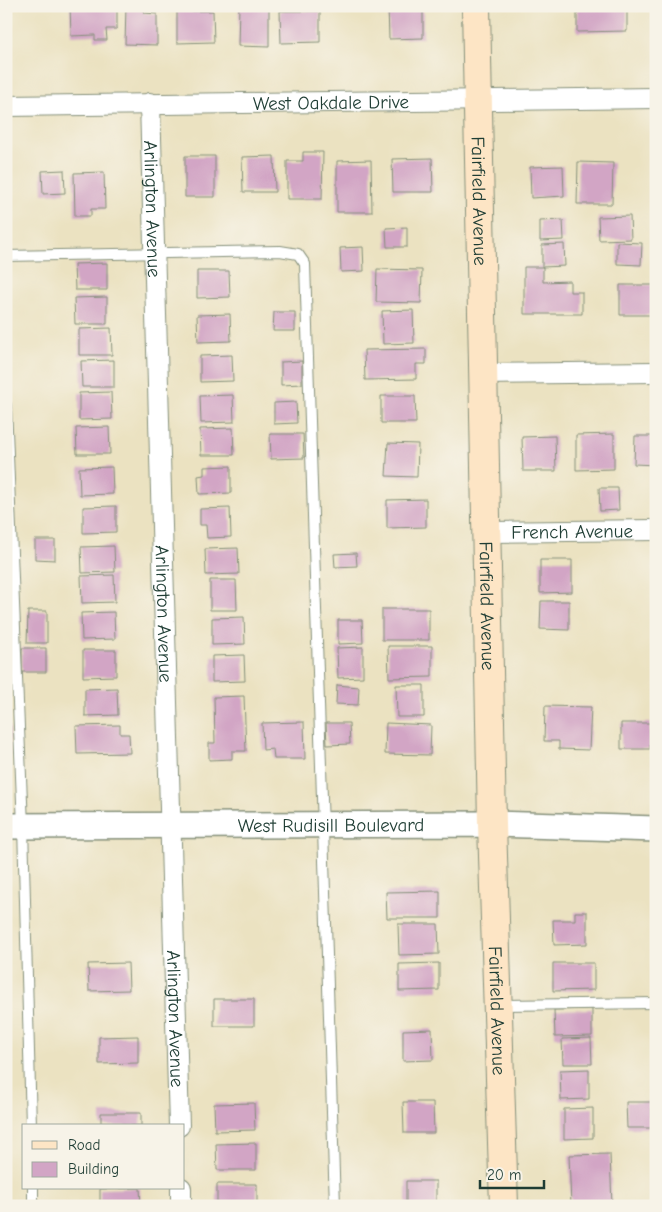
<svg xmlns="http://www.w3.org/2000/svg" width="662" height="1212" font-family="'Comic Neue',sans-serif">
<rect width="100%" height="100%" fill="#f7f3e8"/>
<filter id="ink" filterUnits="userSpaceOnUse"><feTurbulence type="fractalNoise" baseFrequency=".02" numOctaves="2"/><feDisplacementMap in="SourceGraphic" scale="10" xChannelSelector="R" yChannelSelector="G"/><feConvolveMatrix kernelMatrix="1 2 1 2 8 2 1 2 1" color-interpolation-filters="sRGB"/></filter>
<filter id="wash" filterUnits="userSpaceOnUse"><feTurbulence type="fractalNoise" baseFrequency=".0096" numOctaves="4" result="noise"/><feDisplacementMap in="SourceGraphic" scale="20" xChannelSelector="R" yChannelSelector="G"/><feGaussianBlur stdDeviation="1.12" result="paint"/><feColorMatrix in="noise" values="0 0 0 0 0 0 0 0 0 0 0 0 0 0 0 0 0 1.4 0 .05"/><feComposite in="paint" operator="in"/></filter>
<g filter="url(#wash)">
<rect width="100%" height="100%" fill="#ebe2c1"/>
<g id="blocks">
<path fill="#d2a5c5" d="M70,6H117V29H106L107,40H95V35L71,36Z
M126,6H144V13L157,14V45L125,44Z
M239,6H269V47L238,46Z
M388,6H423V38L389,39Z
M577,6H627V31L577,32Z
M177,11H213L214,42L177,43Z
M280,11H320V42L281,43Z
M303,152H323L322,199H287V161H303Z
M185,156H215V197H185Z
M274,156L275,192H243L242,157Z
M432,158L433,192H393L392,159Z
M371,160L372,212H337V161Z
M578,162L613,163L612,204H577Z
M563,166L564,196L531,198L530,167Z
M64,170L65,193L43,194L42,171Z
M104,172L105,209H91V216H75L74,173Z
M630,216L631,239L599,240L598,217Z
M563,220L564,240L540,241V221Z
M407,227V247H387L386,228Z
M617,242L642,243L641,265L617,264Z
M564,244L565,266L542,267V245Z
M363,247L364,271L341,272L340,248Z
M107,263V290H75L74,264Z
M524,267H543V282L570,281V292H582V314H524Z
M377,269L422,270L421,303L376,302Z
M197,271H229L230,297L197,298Z
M620,285H656V315H620Z
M107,297V324H75L74,298Z
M413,310L414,343L383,344L382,311Z
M274,312H295V331H273Z
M230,314L231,341L198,342L197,315Z
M111,328L112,355H79V329Z
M426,349V364H416V379L365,380L364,350Z
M232,355L233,381L200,382V356Z
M114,360V387H82L81,361Z
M302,361V384L281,385V362Z
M111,392L112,419L79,420V393Z
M233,395L234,422L201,423L200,396Z
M381,396H415L416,423H381Z
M296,402L297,423L274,424V403Z
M109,427L110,454H77L76,428Z
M233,428L234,455H201L200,429Z
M270,434H303L304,458L271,459Z
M614,434V469L576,470V435Z
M555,436L556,471H523L522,437Z
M635,436H656V465L634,464Z
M388,443L418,444L417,477L386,476Z
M231,466V493L199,494L198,476L204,475V467Z
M112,467L113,494L80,495L79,468Z
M599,488H618L619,510L600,511Z
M426,499V527L387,528V500Z
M116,506V532L83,533V507Z
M230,508L231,537L207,538L206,525H200V509Z
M35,540H55V560L35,559Z
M114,546L115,572L82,573L81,547Z
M238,548L239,574L206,575L205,549Z
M356,553L357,566L335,567L334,554Z
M540,560H572V592L540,593Z
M114,575L115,602L82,603L81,576Z
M210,580H236L237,610H210Z
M541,601H569V630L540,629Z
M382,609H429V640H382Z
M28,611H47V643H27Z
M114,612L115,639L82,640L81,613Z
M244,617L245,644L212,645V618Z
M338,620H362L363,643L338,644Z
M388,646H432V677L389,678Z
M363,647V677L338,678L337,648Z
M22,648H46V672H22Z
M83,650H116V676L83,677Z
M244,655L245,681L212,682V656Z
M337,685L359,687L358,705L336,704Z
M396,685H424V717H397Z
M117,688L118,715L85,716V689Z
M244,696L246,751H232V759L209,760V743H215L214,697Z
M545,706L591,707L589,750L559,749V741H544Z
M304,722L305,759H274L273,749L263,750L262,723Z
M326,723H349L350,744L327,745Z
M386,723L431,725L430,755L385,754Z
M621,723H650V749H621Z
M120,725V734H129L130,753L77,754L76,726Z
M6,726H10V755H6Z
M440,891V918H387L386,892Z
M575,912H587V944L554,945L553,920H575Z
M398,924H438L439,954L399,955Z
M128,963L129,990L89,991L88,964Z
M439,963V990L399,991V964Z
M553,963H594V990L553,991Z
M214,999H254V1026H214Z
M592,1009V1036L555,1037L554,1010Z
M432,1029L433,1060L403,1061V1030Z
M138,1036V1063L99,1064V1037Z
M591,1038L592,1064H563L562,1039Z
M589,1069V1099L561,1100L560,1070Z
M403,1102H433L434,1133H404Z
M626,1102H652V1128H627Z
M254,1103L255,1130L215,1131L214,1104Z
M593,1108V1138L564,1139V1109Z
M101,1113H141V1126H101Z
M256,1143V1170H217L216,1144Z
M610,1154L612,1206H571L569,1155Z
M406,1181H436V1206H406Z
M217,1184H257V1206H217Z
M140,1188L141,1206H100V1189Z"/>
</g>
</g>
<g filter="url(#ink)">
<use href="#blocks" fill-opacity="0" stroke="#85907a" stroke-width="1"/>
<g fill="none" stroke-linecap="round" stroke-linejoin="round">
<g stroke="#85907a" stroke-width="12">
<path id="service" d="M6,256L280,251L298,254L305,264L335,1206
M6,405L23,826L31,1126
M499,1005L656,1003
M33,1188V1206"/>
</g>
<g stroke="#85907a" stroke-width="22">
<g id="minor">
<path id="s1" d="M150,103L179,1126"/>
<path id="s2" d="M6,106L656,98"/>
<path d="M483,374L656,372"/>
<path id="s3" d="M488,532L656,530"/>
<path d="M181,1188V1206"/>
</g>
</g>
<g stroke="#85907a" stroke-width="28">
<g id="tertiary">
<path id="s4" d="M6,826L492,824L656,829"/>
</g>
</g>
<g stroke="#85907a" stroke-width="30">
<g id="secondary">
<path id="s5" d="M476,6L492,824L504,1206"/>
</g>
</g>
<use href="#service" stroke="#fff" stroke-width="10"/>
<use href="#minor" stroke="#fff" stroke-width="20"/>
<use href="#tertiary" stroke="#fff" stroke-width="25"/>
<use href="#secondary" stroke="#fde5c5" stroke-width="28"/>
</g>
</g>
<g text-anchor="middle" stroke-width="5" stroke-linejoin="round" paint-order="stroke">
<g font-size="19" fill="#1f3d34" stroke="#f7f3e8">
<text dy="7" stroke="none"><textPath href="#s2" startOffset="325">West Oakdale Drive</textPath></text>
<text dy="7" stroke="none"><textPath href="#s5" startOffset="195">Fairfield Avenue</textPath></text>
<text dy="7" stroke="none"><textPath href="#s1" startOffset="106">Arlington Avenue</textPath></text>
<text dy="7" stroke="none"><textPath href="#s3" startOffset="84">French Avenue</textPath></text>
<text dy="7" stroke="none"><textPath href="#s5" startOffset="600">Fairfield Avenue</textPath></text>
<text dy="7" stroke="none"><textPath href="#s1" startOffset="511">Arlington Avenue</textPath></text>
<text dy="7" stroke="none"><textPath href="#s4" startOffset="325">West Rudisill Boulevard</textPath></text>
<text dy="7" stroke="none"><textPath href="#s5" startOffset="1005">Fairfield Avenue</textPath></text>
<text dy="7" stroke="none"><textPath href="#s1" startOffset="916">Arlington Avenue</textPath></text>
</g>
</g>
<rect width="662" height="1212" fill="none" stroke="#f7f3e8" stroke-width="25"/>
<rect x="22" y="1124" width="162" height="65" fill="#f7f3e8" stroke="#a1aaa0"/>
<rect x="32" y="1141" width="25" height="8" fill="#fde5c5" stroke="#a1aaa0"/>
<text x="68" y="1150" font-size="15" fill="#1f3d34">Road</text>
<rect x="32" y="1162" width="25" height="15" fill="#d2a5c5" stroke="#a1aaa0"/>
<text x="68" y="1174" font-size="15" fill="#1f3d34">Building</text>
<path d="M480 1180v8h64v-8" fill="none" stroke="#1f3d34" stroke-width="2.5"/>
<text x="487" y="1180" font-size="15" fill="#1f3d34" stroke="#f7f3e8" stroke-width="4" paint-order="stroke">20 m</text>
</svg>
